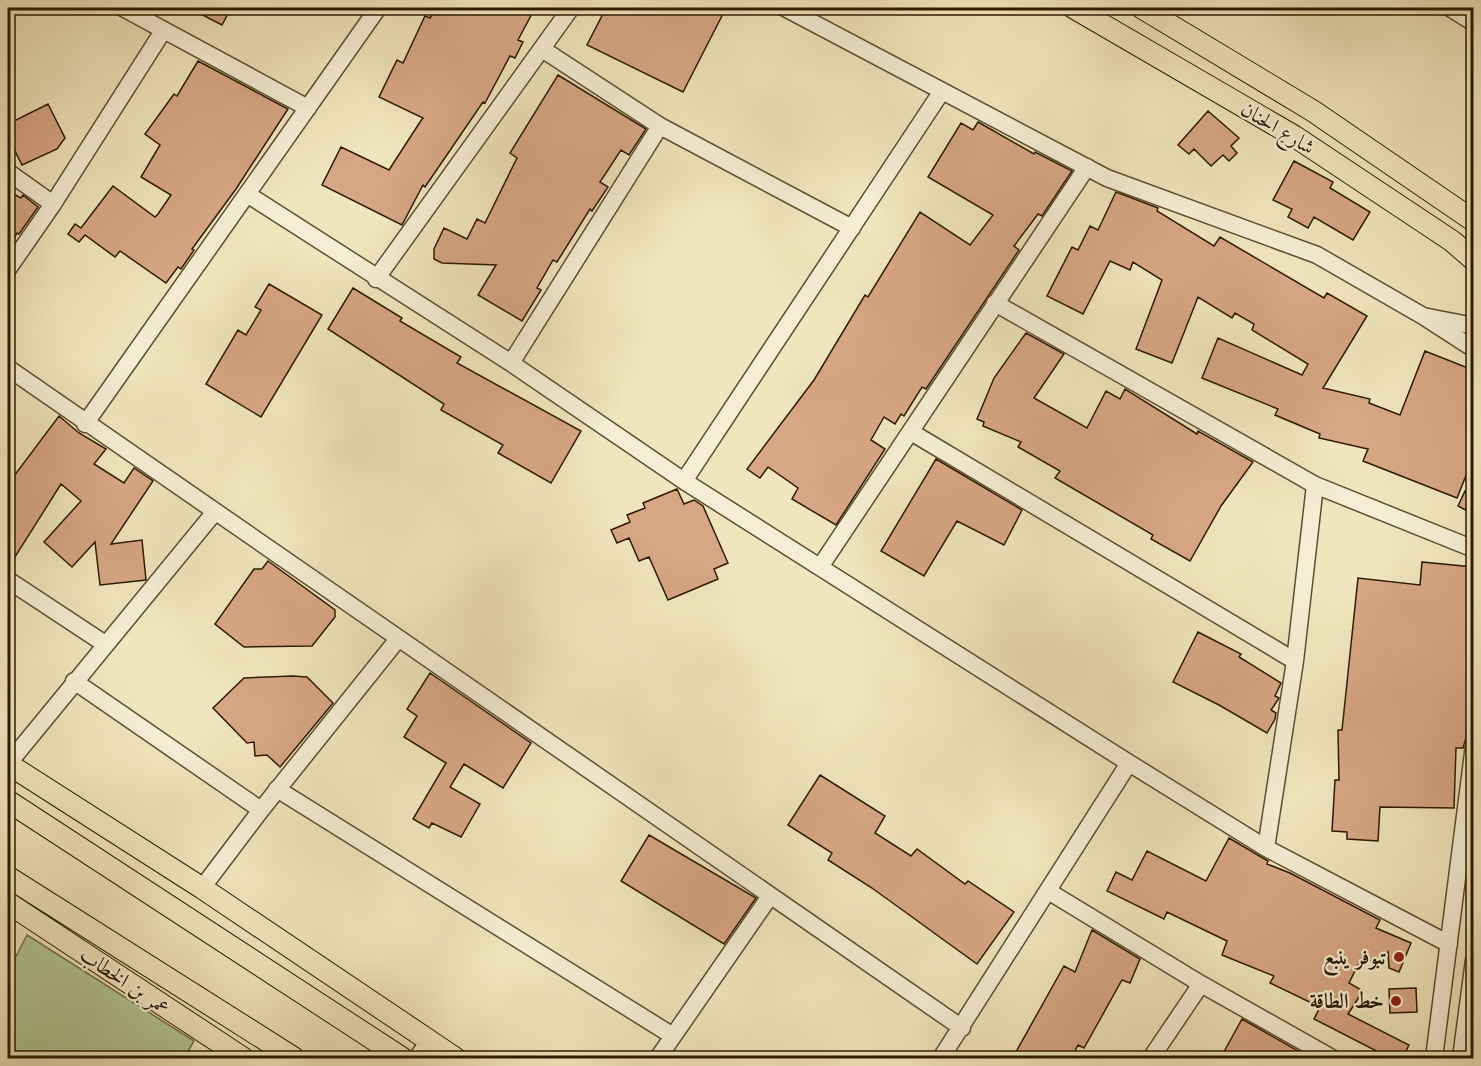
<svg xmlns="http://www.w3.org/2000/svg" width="1481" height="1066" font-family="'Old Standard TT',Amiri,serif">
<rect width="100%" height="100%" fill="#f0e5bd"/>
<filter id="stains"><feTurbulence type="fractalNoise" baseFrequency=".00333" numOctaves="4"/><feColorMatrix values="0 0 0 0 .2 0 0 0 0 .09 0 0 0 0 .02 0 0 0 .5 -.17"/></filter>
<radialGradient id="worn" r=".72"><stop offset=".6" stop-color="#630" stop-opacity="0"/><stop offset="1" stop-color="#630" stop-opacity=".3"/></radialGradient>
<path fill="#b3c696" stroke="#70704b" stroke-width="1.5" d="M27,935L194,1041L184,1058H23L8,1043V972Z"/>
<path fill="#d7a684" stroke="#2d1a00" stroke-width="1.5" d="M189,8H231L222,25Z
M436,8H535L518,40L523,42L515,58L510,56L485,103L483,102L425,187L423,185L402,225L322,185L341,147L389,170L420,122L423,118L379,97L397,60L403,63L425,16L430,18Z
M606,8H726L683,92L587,45Z
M198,61L288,109L236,189L192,249L194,250L181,269L178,267L166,283L120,251L115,257L85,235L79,242L68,234L75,224L81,228L113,186L155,217L158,214L171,195L141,177L160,145L145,134L174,94L177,96Z
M558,75L646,129L629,155L621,150L600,182L608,187L592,211L590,209L557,262L553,260L537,288L541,290L522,321L478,295L496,265L442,263L434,259V249L444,228L467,239L477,219L485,223L517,158L510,153Z
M48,104L65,138L57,149L22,165L8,137V124Z
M1208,111L1239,138L1231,146L1237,153L1229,161L1223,155L1211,166L1194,149L1189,154L1178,145Z
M978,122L1034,154L1035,152L1072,171L1042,216L1038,214L1014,246L1019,250L926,389L922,387L904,416L901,414L895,424L884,417L871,440L885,449L836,525L792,499L798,488L768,467L760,478L747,469L814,380L865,295L868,297L920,212L970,245L993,215L928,177L961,123L973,130Z
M1294,161L1333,182L1330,188L1370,212L1353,240L1314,217L1308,228L1288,217L1292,209L1273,200Z
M8,191L21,198L23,195L38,207L19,234L17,233L8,250Z
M1116,192L1158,208L1157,211L1214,246L1220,237L1324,298L1327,293L1367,316L1323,388L1370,399L1369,403L1400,415L1425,351L1473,370V458L1457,498L1363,461L1368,449L1319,438L1320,434L1275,415L1278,409L1202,378L1218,338L1302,375L1308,364L1252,330L1254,324L1235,313L1232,318L1198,297L1172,363L1136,349L1162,280L1133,262L1130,270L1110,261L1083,314L1047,296L1072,247L1078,250L1090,226L1098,230Z
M269,284L322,315L261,417L206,384L238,330L246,335L261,310L255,307Z
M353,288L402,318L400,321L461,357L457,363L581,431L551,483L498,453L503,445L441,410L444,404L328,329Z
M1026,333L1064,354L1034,398L1087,428L1106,391L1120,399L1125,389L1197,434L1198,431L1253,462L1221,506L1190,561L1151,539L1153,535L1055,478L1060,471L1018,447L1021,442L983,426L984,422L977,419L994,378Z
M59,416L79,433L106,449L94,464L124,483L134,468L153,481L111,544L142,540L146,580L100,585L95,542L72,567L44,542L81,501L61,484L8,568V484Z
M936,459L1022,510L1004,545L957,521L924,576L881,551Z
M677,489L684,504L694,500L703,506L728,563L714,569L718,579L668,600L649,557L639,561L629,538L617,543L611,530L630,522L627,515L645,508L643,503Z
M1465,491L1473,495V514L1458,506Z
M268,561L335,610V617L312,646L244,647L215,624L254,569H262Z
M1422,562L1473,567V623H1471L1466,738L1463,748H1456L1454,808L1380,807L1378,841L1347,839V832L1332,831L1335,780H1339L1338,730H1342L1358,578L1420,585Z
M1198,632L1241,654L1239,657L1281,683L1275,696L1279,698L1271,710L1276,713L1275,719L1267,733L1219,705L1173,682Z
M430,673L531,743L503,788L464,764L450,787L480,804L461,837L432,823L429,828L413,819L446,763L404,737L417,716L407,709Z
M293,676L307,677L333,703L280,767L267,755L255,756L254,742L247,743L213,708L244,678Z
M820,775L885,816L875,833L911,856L917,849L965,884L968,881L1014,912L977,964L872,888L828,860L832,853L788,825Z
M649,835L756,898L724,944L621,881Z
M1229,838L1268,861L1267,864L1290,873L1380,920L1376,928L1411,943L1399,972L1389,968L1388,952L1380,964L1362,957L1349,983L1363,991L1348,1014L1409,1045L1402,1059H1392L1314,1019L1320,1007L1270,983L1274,976L1222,955L1227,941L1167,912L1164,919L1107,891L1116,872L1132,880L1147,851L1206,881Z
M1092,930L1140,959L1130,983L1122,980L1084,1048L1078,1045L1071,1059H1012L1064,966L1075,972Z
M1416,988L1417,1012L1390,1013L1389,989Z
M1242,1019L1312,1059H1220Z"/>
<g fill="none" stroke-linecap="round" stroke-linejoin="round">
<g stroke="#5e4d2f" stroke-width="19">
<path id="minor" d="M123,8L308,108
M785,8L1107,178L1317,255L1423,316
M1450,8L1474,23
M542,49L660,126L852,228
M8,172L53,204
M247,194L511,363L684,481L1129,763L1266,848L1449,944
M8,269L53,204L163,31
M376,279L571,8
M995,303L1315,485L1474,549
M1474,326L1423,316L1474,349
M511,363L660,126
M8,368L962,1028
M85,424L378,8
M911,432L1295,661
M684,481L942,91
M820,567L1087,167
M8,580L105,644
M74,681L261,810
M8,764L214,513
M277,789L673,1036
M1266,848L1295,661L1315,485
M202,888L261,810L398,639
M1048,891L1201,984L1332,1058
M417,1058L429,1041
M658,1058L770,896
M941,1058L1129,763
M1151,1058L1201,984
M1434,1058L1474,745
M1461,1058L1474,960"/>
</g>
<g stroke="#2d1a00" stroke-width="23">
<path id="major" d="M1074,8L1294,136L1452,241L1474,260
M1142,8L1313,111L1474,221
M8,764L202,888L455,1058
M8,801L402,1058
M8,877L294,1058
M8,903L243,1058"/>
</g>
<use href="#minor" stroke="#f5eed4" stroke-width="16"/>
<use href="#major" stroke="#f0e5bd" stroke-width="21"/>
</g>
<g fill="#8f2418" stroke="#f5eed4" stroke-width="2">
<circle cx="1399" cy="957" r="6"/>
<circle cx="1396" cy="1001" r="6"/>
</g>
<g text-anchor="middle" stroke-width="4.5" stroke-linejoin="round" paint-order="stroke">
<g font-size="21" fill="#2d1a00" stroke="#f5eed4">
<text transform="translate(1278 128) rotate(31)" y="7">شارع الحنان</text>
<text transform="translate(125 981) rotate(34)" y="7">عمر بن الخطاب</text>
</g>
<g font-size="21" font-weight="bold" fill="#2d1a00" stroke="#f5eed4" text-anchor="end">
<text x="1387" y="964">تبوفر ينبع</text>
<text x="1384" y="1008">خط الطاقة</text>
</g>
</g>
<rect width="1481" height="1066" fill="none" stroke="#f0e5bd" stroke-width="30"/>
<rect x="9" y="9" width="1463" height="1048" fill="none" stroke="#2d1a00" stroke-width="3"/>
<rect x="15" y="15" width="1451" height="1036" fill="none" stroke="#2d1a00" stroke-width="1.5"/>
<rect width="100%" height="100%" filter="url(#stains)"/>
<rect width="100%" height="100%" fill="url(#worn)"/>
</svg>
